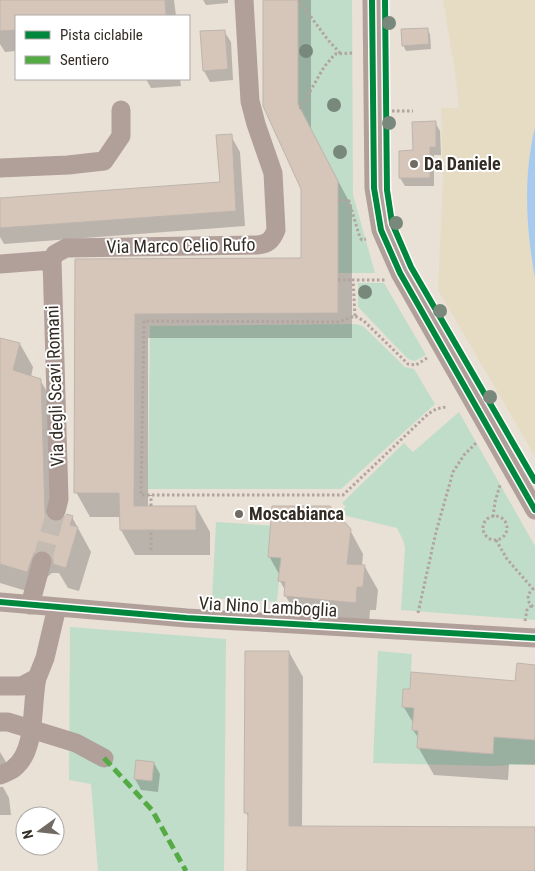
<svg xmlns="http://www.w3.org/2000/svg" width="535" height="871" font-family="'Roboto Condensed',sans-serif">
<rect width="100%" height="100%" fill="#e9e0d6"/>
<path fill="#c0ddc9" d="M298,0H352L353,195L375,273H338V181L298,104Z
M358,283H384L426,355L415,361L408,359L358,307Z
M355,324L363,326L405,367L414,369L435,404L341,489H148L150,326Z
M459,412L535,546V620L401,610L405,548L403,540L397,528L347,516L340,512L346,507L342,503L404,443L413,452Z
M216,522L277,526L275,542H269L268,556L281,558L277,602L212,598Z
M70,627L226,639L224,871H98L91,784L69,780Z
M378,651L412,654L410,689H403L402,706L414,707L412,730L418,731L417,748L493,754L494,737L535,740V764L492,766L373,763Z"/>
<path fill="#e6dcc3" d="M443,0H535V127L530,149L531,258L535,278V456L438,290L443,181L441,108H459L455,72Z"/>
<path fill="#a6cbee" d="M535,127V278C526,230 523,176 535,127Z"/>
<path fill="#0003" d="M0,0H174L176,16H16V51L5,52L0,44Z
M203,0H228V3L206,5Z
M264,0H311V130L352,207V338H148V507H196L210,532V555H135L121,530V517H90L76,492V260L302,259V189Z
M427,29L430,34L431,49L406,51L403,45Z
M224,31L231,42L233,80L210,82L204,71Z
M146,79H180L181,86L151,88Z
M435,122L440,131L441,155H434V186H405L400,178L414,152Z
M231,136L240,152L245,226L4,244L0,237V200L221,183Z
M0,339L20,344L33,367L31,377L40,380L54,403L58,523L72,517L91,552L79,591L68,588L59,573H52L47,577L40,595L0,583Z
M350,530L363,554L362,566L365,567L378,590L376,610H370L369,625L299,619L285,595L286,592L280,581V576L269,556Z
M289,652L303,677L302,827L535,828V871H248L249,818L246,813Z
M535,666V765L509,764L508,780L434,775L418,747L419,739L413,730L414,724L403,706L516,682Z
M0,752L6,762L0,776Z
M154,763L160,774L158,792L141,790L135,779Z
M0,787H3L9,798L11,815H0Z"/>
<path fill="#d6c6b9" stroke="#bdb5ae" d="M0,0H165L166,16H16V30L0,31Z
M263,0H298V104L338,181V313L135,314L134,506H196V530H120L119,493H74L75,259L301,258V189L263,106Z
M428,28L429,44L402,46L401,29Z
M225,30L228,69L203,71L200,31Z
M436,121V147H430V178H399V151L413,150L412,122Z
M232,134L236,211L0,228V198L220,182L216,135Z
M0,338L20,343L13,370L41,379L45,514L48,519L54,522H60L67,514L73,516L70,525L78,527L66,568L53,564V559L50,553L44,550H39L34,553L27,572L0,564Z
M272,506H330L351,529L347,564L365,565L363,587H357L356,603L284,596L285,582L278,581L281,558L268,557Z
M245,651H289V826L535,827V871H247L248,813H244Z
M517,663L535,665V740L494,737L493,754L417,748L418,731L412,730L414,708L402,707L403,689H410L411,672L515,681Z
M136,760L154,762L152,781L134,779Z"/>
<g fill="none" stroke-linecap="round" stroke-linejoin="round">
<path stroke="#c4bcb3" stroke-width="19" stroke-dasharray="19 9" stroke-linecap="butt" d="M42,561L56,511"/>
<path stroke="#b2a49f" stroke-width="3" stroke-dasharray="2.5 2.5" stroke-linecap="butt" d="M298,1L300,2L328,40L340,53
M300,109L324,67L335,54L354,53
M392,111H413
M338,200L349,201L360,238L362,240L366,239
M338,280H353
M355,316L353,280H385
M427,358L416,365L408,364L364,321L355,316L338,322L144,321L141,495H343L428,414L436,409L446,407
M151,506V495
M483 528a12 12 0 1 1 24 0a12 12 0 1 1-24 0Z
M493,517L495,502L500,485
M496,540L507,559L533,589
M151,550V530
M534,588C526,594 526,603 535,608
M418,613L436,532L453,472L464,455L477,442
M525,621L527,610L531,606"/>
<path stroke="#b19f9a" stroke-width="19" d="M372,0L374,188L381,230L400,273L535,510
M0,168L68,165L104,161L121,136V110
M52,260L55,254L66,248L257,245C268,244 272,240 276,230L273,173L256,124L250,101L244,0
M52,260L59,499L56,511
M0,264L52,260
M0,602L187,618L535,638
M30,605L42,561
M0,686H22L37,678L45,658L57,607
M0,722H8L76,743L104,758
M0,775C4,773 11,771 14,768C37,750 31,705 37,678"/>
<path stroke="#54ab44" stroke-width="5" stroke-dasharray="10 5" stroke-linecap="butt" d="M104,758L152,810L186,871"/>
<g stroke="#fff" stroke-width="9">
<path id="cycleway" d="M372,0L374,188L381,230L400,273L535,510
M385,0L387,190L392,223L411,267L535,481
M0,602L187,618L535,638"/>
</g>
<use href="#cycleway" stroke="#00873e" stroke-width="6"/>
</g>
<g fill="#78887b">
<circle cx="389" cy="23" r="7"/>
<circle cx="306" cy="51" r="7"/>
<circle cx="334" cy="105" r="7"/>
<circle cx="389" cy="123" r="7"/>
<circle cx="340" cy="152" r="7"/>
<circle cx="396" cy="223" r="7"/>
<circle cx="365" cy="292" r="7"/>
<circle cx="440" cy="311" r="7"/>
<circle cx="490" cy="397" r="7"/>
</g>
<g fill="#726b63" stroke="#fff" stroke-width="2">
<circle cx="414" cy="164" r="5"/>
<circle cx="239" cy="514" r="5"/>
</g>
<g text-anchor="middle" stroke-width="4" stroke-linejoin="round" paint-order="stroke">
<g font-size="18" font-weight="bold" fill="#322c25" stroke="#fff" text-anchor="start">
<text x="424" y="170">Da Daniele</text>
<text x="249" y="520">Moscabianca</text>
</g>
<g font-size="18" fill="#322c25" stroke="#fff">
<text transform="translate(181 246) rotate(-1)" y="6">Via Marco Celio Rufo</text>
<text transform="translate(55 386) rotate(-92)" y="6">Via degli Scavi Romani</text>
<text transform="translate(268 607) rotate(3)" y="6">Via Nino Lamboglia</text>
</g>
</g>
<rect x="15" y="15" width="175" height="65" fill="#ffffff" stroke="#adaba8"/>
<rect x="25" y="31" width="25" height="8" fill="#00873e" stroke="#adaba8"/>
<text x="60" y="40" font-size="15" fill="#322c25">Pista ciclabile</text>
<rect x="25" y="56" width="25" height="8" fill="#54ab44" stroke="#adaba8"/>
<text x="60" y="65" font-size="15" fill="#322c25">Sentiero</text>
<g transform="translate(40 831) rotate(255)"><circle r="24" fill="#ffffff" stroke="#adaba8"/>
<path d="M0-4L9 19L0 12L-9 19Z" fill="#726b63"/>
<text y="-8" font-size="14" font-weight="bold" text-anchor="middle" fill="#322c25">N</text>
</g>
</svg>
